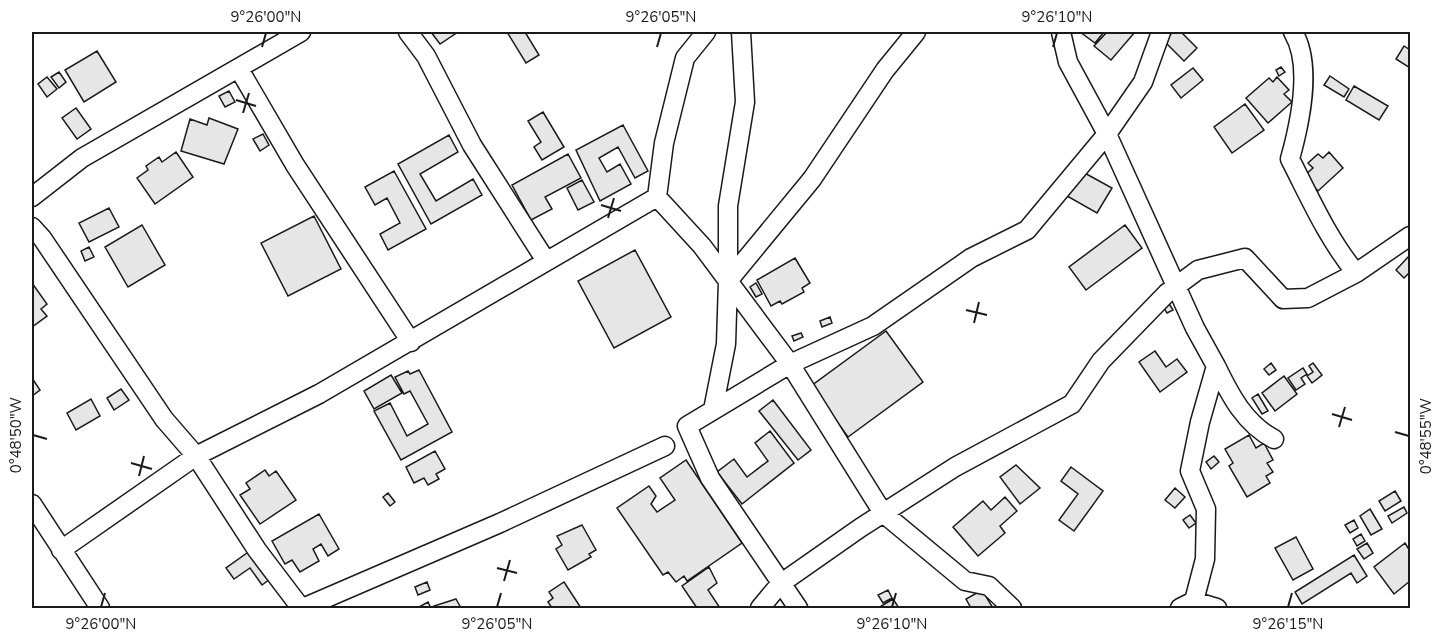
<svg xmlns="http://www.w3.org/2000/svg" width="1442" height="640" font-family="'Nunito Sans',sans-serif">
<rect width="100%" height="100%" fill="#fff"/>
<path fill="#e6e6e6" stroke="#1a1a1a" stroke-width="1.5" d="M431,32H458L440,44Z
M507,32H525L539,55L526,63Z
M1080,32H1104L1095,43Z
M1107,32H1135L1111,60L1094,46Z
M1173,32H1181L1197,48L1184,61L1164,41Z
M1404,46L1410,50V68L1396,59Z
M97,51L116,82L84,102L65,70Z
M1281,67L1285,72L1279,76L1276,70Z
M1193,68L1203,80L1181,98L1171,85Z
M59,72L66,82L59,88L51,77Z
M1330,76L1349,89L1344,97L1324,85Z
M47,77L57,89L47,97L38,84Z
M1277,77L1289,90L1284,94L1292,102L1268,123L1246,98L1269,78L1273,82Z
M1354,86L1388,106L1379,120L1346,100Z
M229,91L235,102L225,107L219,96Z
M1245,104L1264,130L1232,153L1214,127Z
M76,108L91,129L77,139L62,118Z
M543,112L564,147L542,160L534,147L541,142L528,121Z
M209,118L238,129L224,164L181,151L190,119L207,125Z
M623,125L648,171L635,178L618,147L599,158L607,172L620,164L631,184L600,201L576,150Z
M263,134L269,145L260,151L253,139Z
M449,135L458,152L420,174L436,201L473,179L482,195L431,224L398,164Z
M176,152L193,177L155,204L137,178L148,170L146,166L159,157L162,162Z
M1329,152L1343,168L1318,191L1304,176L1313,168L1308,163L1318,154L1323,158Z
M568,154L581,178L545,197L552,209L531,220L512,185Z
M394,171L426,229L388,250L380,234L400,223L387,198L375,205L365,187Z
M1081,171L1112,188L1097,213L1067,196Z
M582,180L594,202L578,210L567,188Z
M109,208L119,227L89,242L79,223Z
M314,216L341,269L288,296L261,243Z
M142,225L165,265L128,287L105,247Z
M1125,225L1142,248L1086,290L1069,267Z
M89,247L94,257L85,261L81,251Z
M635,250L671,317L614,348L578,281Z
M1409,256L1410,272L1404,278L1396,270Z
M795,258L810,283L802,288L804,292L782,304L780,301L771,306L757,280Z
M32,283L47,304L41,309L47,316L32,327Z
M756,283L762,294L756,297L750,287Z
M1168,302L1173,310L1167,313L1163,306Z
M830,317L832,323L822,327L820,321Z
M886,331L923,382L848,437L811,386Z
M801,333L803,337L794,341L792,336Z
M1155,351L1166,367L1177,359L1187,372L1160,392L1139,362Z
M1271,363L1276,370L1269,375L1264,369Z
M1313,363L1322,375L1312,383L1307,376L1313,372L1309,366Z
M1303,368L1307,374L1301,378L1305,384L1296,390L1288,378Z
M419,370L452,432L401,460L374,411L390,403L407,436L428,424L410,391L404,394L395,377L408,371L410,374Z
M391,375L402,393L374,409L364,391Z
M1284,376L1297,394L1275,411L1262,393Z
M32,378L40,390L32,396Z
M121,389L129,400L114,410L107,398Z
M1258,394L1268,411L1262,414L1252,398Z
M91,399L100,416L76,430L67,413Z
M773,400L811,450L798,460L759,411Z
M770,431L794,463L742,504L717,472L734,459L747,477L768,461L755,443Z
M1249,435L1256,448L1264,443L1273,460L1267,463L1273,472L1266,476L1270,483L1247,497L1229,466L1233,463L1225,449Z
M435,451L445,469L436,474L439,479L428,485L424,478L414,483L406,467Z
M1214,456L1219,462L1211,469L1206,462Z
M686,460L742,543L687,581L684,576L676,582L668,572L663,575L617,508L649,486L656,496L651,504L657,512L675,500L660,478Z
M1016,465L1040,488L1020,504L1000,477Z
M1071,467L1103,491L1074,531L1059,520L1078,494L1061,481Z
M265,470L269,476L276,471L296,500L260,524L240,495L250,489L246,483Z
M1175,488L1185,497L1175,508L1165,500Z
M1395,491L1401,501L1385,511L1379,501Z
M388,493L395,502L390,506L383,497Z
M1005,497L1017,511L1000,526L1005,533L978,556L953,527L983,501L991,510Z
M1404,507L1407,513L1392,523L1388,516Z
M1370,509L1382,529L1371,535L1360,516Z
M319,514L339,549L328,556L321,544L313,549L319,561L300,572L292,560L285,564L272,541Z
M1190,515L1196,523L1189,528L1183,520Z
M1354,520L1358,528L1350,533L1345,525Z
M582,525L596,550L589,554L591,557L568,570L556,549L562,545L557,536Z
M1361,534L1365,541L1357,546L1353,539Z
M1296,537L1313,569L1293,580L1275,548Z
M1367,543L1373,553L1364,559L1357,549Z
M1405,543L1410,551V581L1394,594L1374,567Z
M254,548L274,576L262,585L250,568L234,579L226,568Z
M1354,555L1367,576L1357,583L1351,573L1302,604L1295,592Z
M709,567L717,583L708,590L720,608H697L682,586Z
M427,582L430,590L418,595L415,587Z
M564,582L581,608H552L548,602L553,598L549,592Z
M888,590L892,598L883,603L878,595Z
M982,590L993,608H971L966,599Z
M456,599L461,608H436L434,606Z
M893,599L899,608H878Z
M428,602L431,608H420L419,607Z"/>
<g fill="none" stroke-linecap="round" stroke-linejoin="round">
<g stroke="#1a1a1a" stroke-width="21">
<path id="minor" d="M408,32L426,56L472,145L546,261
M741,32L745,102L728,206V281L812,179L885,70L916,32
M1161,32L1143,82L1107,134L1195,328L1216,366L1200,422L1190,471L1206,509L1205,559L1194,601
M1293,32C1313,65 1300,123 1290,159C1310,198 1328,239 1356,273
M239,69L295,165L411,342
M32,197L82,158L301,32
M657,197L664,143L685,58L706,32
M32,227L42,238L164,419L196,456L257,550L301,608
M1216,366C1230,395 1245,424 1274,439
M713,410L726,344L728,281
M32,504L100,608
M61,550L196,456L319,394L657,197L702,246L790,364L883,513L965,581L989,586L1012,608
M303,608L500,523L665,446
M760,608L780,584L860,528L955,467L1072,404L1101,361L1167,293L1198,270L1245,258L1283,299L1308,298L1356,273L1410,236
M798,608L710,478L687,426L790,364L873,326L971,258L1027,230L1107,134L1068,62L1061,32
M1180,608L1194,601L1217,608"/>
</g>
<use href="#minor" stroke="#fff" stroke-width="18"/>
</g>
<path fill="none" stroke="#1a1a1a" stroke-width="2" d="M262,47L266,33M657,47L661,33M1053,47L1057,33M236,100L256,106M243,113L249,93M601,205L621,211M608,218L614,198M966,310L987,315M974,323L979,302M1332,414L1352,420M1339,427L1345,407M1395,432L1409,436M33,435L47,439M131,463L152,469M139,476L144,456M497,568L517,573M504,581L510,560M101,607L105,593M497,607L501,593M892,607L896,593M1288,607L1292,593"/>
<rect width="1442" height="640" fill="none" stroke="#ffffff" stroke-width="66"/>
<rect x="33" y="33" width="1376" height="574" fill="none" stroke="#1a1a1a" stroke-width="2"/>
<g font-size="15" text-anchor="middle" fill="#1a1a1a">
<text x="266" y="22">9°26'00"N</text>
<text x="661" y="22">9°26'05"N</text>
<text x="1057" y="22">9°26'10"N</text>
<text transform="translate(16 435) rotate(-90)" y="5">0°48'50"W</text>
<text transform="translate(1426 436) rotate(-90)" y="5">0°48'55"W</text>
<text x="101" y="629">9°26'00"N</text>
<text x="497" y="629">9°26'05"N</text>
<text x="892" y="629">9°26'10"N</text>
<text x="1288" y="629">9°26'15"N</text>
</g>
</svg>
